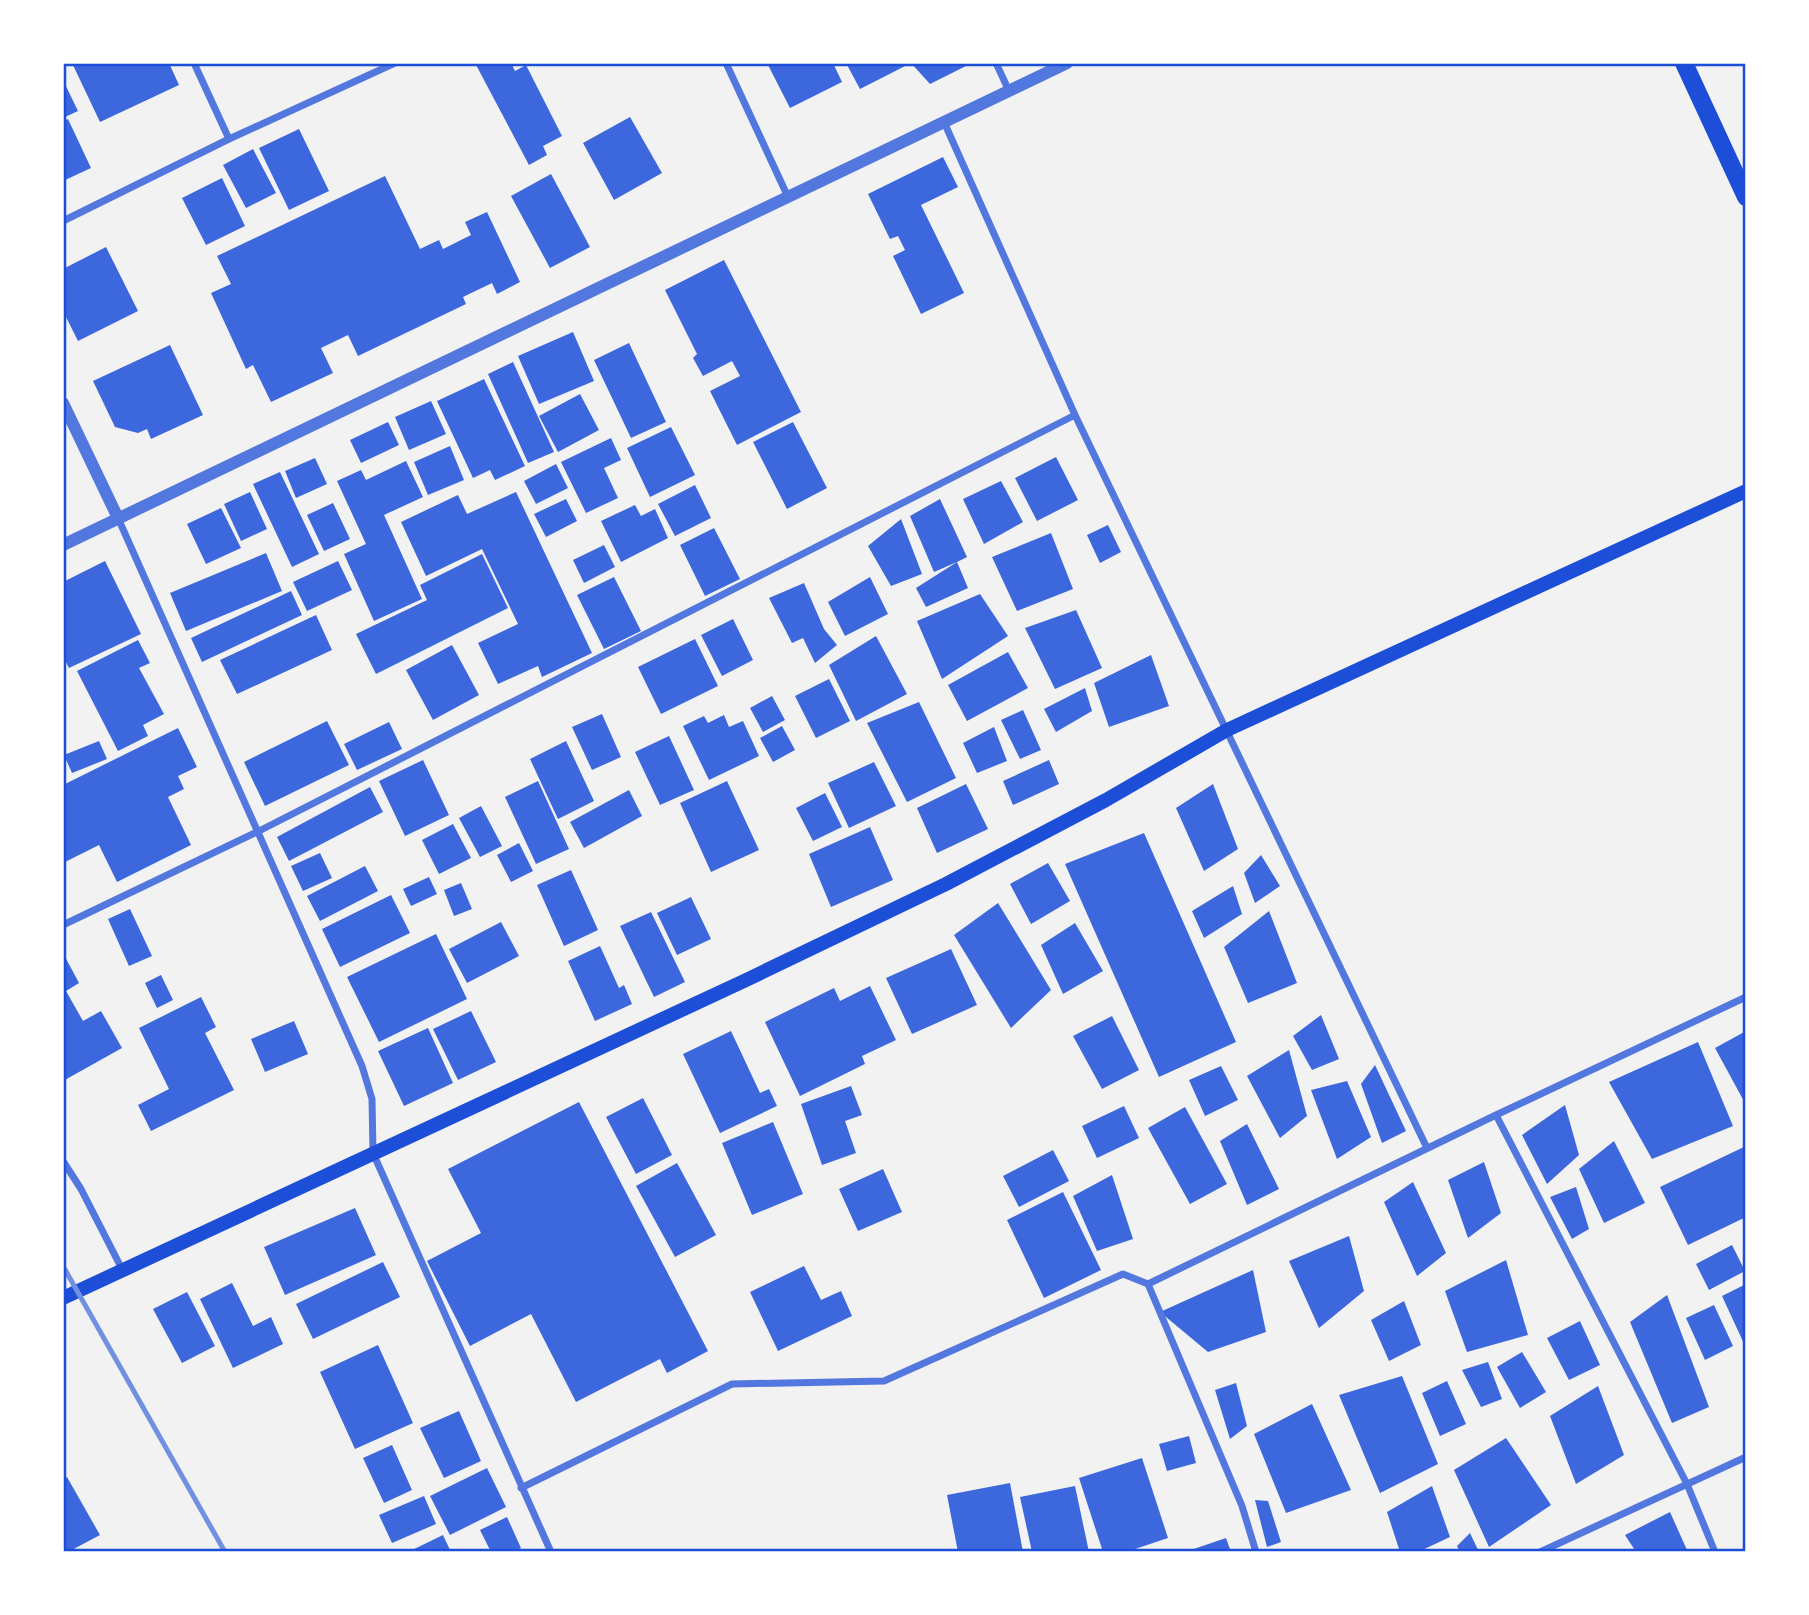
<svg xmlns="http://www.w3.org/2000/svg" width="1809" height="1615" font-family="'Source Sans 3',sans-serif">
<rect width="100%" height="100%" fill="#f2f2f2"/>
<path fill="#3d67dc" d="M72,63H169L179,85L100,122Z
M475,63H511L515,71L526,65L562,136L543,146L547,155L529,165Z
M767,63H833L842,82L790,108Z
M846,63H972L930,84L911,63L860,89Z
M63,80L78,111L63,118Z
M630,117L662,173L614,200L583,143Z
M68,119L91,168L63,181V121Z
M299,129L329,191L289,210L259,148Z
M253,149L276,193L246,208L223,165Z
M943,157L958,187L921,205L964,293L921,314L893,256L905,250L898,236L890,239L868,194Z
M551,174L590,247L550,268L511,196Z
M385,176L420,249L439,240L443,249L471,235L465,222L487,212L520,282L497,294L492,283L463,297L466,304L358,356L348,335L321,348L333,373L271,402L253,365L246,369L211,293L231,284L217,256Z
M222,178L245,226L206,245L182,198Z
M106,247L138,311L78,341L63,311V269Z
M724,260L801,412L737,445L710,391L740,376L732,361L703,376L693,358L697,354L665,290Z
M573,332L594,381L539,404L518,356Z
M629,343L666,422L631,438L594,360Z
M170,345L203,415L151,439L147,429L138,433L115,427L93,381Z
M513,362L554,452L528,463L488,374Z
M484,379L525,466L495,480L490,470L473,478L437,401Z
M580,394L599,430L558,452L539,416Z
M431,401L446,434L409,450L395,417Z
M388,422L399,445L361,463L350,440Z
M793,422L827,488L787,509L753,442Z
M671,427L695,475L650,497L627,448Z
M611,438L621,460L604,468L618,498L586,513L561,462Z
M450,446L464,480L428,495L414,462Z
M1056,457L1078,500L1037,521L1015,478Z
M315,458L327,484L296,498L285,471Z
M406,461L423,497L384,515L422,599L374,621L344,554L366,544L337,481L361,470L366,480Z
M556,464L568,488L536,504L524,481Z
M280,472L319,554L292,567L253,484Z
M1001,481L1023,522L984,544L963,499Z
M695,485L711,518L675,536L658,504Z
M250,492L267,529L241,541L224,504Z
M516,492L592,653L542,677L538,666L498,684L478,643L518,624L482,549L426,576L401,522L458,495L467,514Z
M566,499L577,521L546,537L534,514Z
M940,499L967,557L957,562L968,588L926,607L916,588L957,562L934,572L910,516Z
M333,503L350,539L324,551L307,515Z
M635,505L641,516L655,509L668,538L621,562L601,521Z
M221,508L241,548L206,564L187,524Z
M901,519L922,574L891,586L868,546Z
M1108,525L1121,552L1100,563L1087,535Z
M714,528L740,579L705,596L680,545Z
M1051,533L1073,589L1017,611L992,557Z
M604,545L615,567L584,583L573,560Z
M266,553L282,591L186,631L170,593Z
M482,554L508,608L376,674L356,634L427,600L420,585Z
M105,561L141,634L69,668L63,656V582Z
M338,561L352,590L307,611L293,582Z
M614,577L641,631L604,649L577,595Z
M870,577L888,614L845,636L828,602Z
M804,583L824,629L837,645L815,663L803,638L792,643L769,598Z
M291,591L302,615L202,662L191,638Z
M980,594L1008,636L942,679L917,621Z
M1076,610L1102,668L1055,689L1025,628Z
M316,615L332,650L237,694L220,660Z
M733,619L753,660L722,676L701,635Z
M876,636L907,694L856,721L829,665Z
M695,639L718,686L661,714L638,667Z
M138,640L150,663L139,668L164,714L143,725L148,736L118,751L77,671Z
M452,645L479,695L433,720L406,670Z
M1008,652L1028,688L967,721L948,685Z
M1151,655L1169,706L1109,727L1094,683Z
M829,679L850,721L816,738L795,696Z
M1085,688L1092,711L1056,732L1044,709Z
M772,696L785,720L763,732L750,708Z
M919,702L956,778L907,802L867,723Z
M1023,710L1041,750L1020,759L1001,720Z
M602,714L621,757L592,770L572,727Z
M724,715L729,727L743,721L759,756L709,780L683,726L704,716L708,723Z
M327,721L349,765L265,806L244,762Z
M389,722L402,749L357,770L344,744Z
M782,726L795,750L773,762L760,738Z
M994,727L1007,761L977,773L963,743Z
M178,728L197,767L178,776L184,789L168,797L191,845L117,882L99,845L63,863V785Z
M669,736L694,790L660,805L635,752Z
M99,741L107,759L72,773L64,755Z
M566,741L594,801L558,819L530,759Z
M423,760L449,815L405,836L379,781Z
M1049,760L1059,784L1013,805L1003,781Z
M874,762L896,806L849,828L828,783Z
M538,781L569,849L536,864L505,797Z
M727,781L759,850L711,872L680,803Z
M966,784L988,829L937,853L917,808Z
M1213,784L1238,849L1204,871L1176,808Z
M370,787L383,812L289,861L277,837Z
M629,790L642,816L584,848L570,822Z
M825,793L842,827L813,841L796,808Z
M481,806L502,846L480,857L459,818Z
M453,824L471,858L439,874L422,840Z
M870,827L893,880L831,907L809,854Z
M1144,833L1236,1042L1159,1077L1065,864Z
M519,843L533,871L511,882L497,855Z
M320,853L332,878L303,891L291,866Z
M1261,855L1280,886L1255,903L1244,873Z
M1048,863L1070,901L1031,924L1010,884Z
M365,866L378,891L320,921L307,896Z
M571,870L598,930L564,946L537,885Z
M429,877L437,894L411,906L403,889Z
M461,883L472,909L454,916L444,890Z
M1233,886L1242,914L1204,938L1192,911Z
M391,895L410,933L340,967L322,929Z
M691,897L711,939L677,955L657,913Z
M998,903L1051,990L1011,1028L954,935Z
M130,909L152,956L129,966L108,919Z
M1269,911L1297,983L1248,1003L1224,947Z
M651,912L685,982L654,997L620,926Z
M501,922L519,956L467,983L449,949Z
M1075,923L1103,971L1063,994L1041,945Z
M436,934L467,999L379,1042L347,977Z
M600,946L619,988L624,985L632,1004L595,1021L568,961Z
M951,949L977,1005L912,1034L886,978Z
M63,953L79,983L66,991L83,1021L101,1011L122,1048L63,1081Z
M161,975L173,1000L157,1008L145,983Z
M870,986L896,1040L862,1056L865,1064L800,1096L765,1022L834,988L840,1001Z
M201,997L216,1027L205,1033L234,1090L151,1131L138,1105L169,1089L139,1028Z
M471,1011L496,1062L458,1080L433,1029Z
M1321,1015L1339,1059L1312,1070L1293,1036Z
M1112,1016L1139,1070L1102,1089L1073,1036Z
M294,1021L308,1054L265,1072L251,1039Z
M428,1028L453,1083L404,1106L378,1051Z
M731,1031L760,1093L769,1089L777,1106L720,1133L683,1054Z
M1746,1031V1105L1715,1048Z
M1698,1042L1733,1126L1652,1159L1609,1082Z
M1289,1050L1307,1116L1280,1138L1247,1076Z
M1375,1065L1406,1131L1382,1143L1361,1084Z
M1221,1066L1238,1100L1205,1116L1189,1080Z
M1347,1081L1371,1137L1337,1159L1311,1090Z
M851,1086L862,1115L845,1121L856,1153L822,1165L801,1104Z
M643,1098L672,1155L636,1174L606,1117Z
M579,1102L708,1351L667,1373L660,1359L576,1402L531,1314L470,1346L427,1261L481,1233L448,1169Z
M1565,1105L1579,1155L1547,1184L1522,1135Z
M1124,1106L1139,1138L1097,1158L1082,1126Z
M1185,1107L1227,1184L1190,1204L1148,1128Z
M773,1122L803,1194L752,1215L722,1143Z
M1247,1124L1279,1189L1247,1205L1220,1141Z
M1614,1141L1645,1203L1604,1223L1579,1169Z
M1746,1146V1217L1688,1245L1660,1187Z
M1053,1150L1069,1181L1019,1207L1003,1176Z
M1484,1162L1501,1213L1468,1238L1448,1180Z
M677,1163L716,1235L675,1257L636,1186Z
M883,1169L902,1212L858,1231L839,1189Z
M1112,1175L1133,1239L1097,1251L1073,1196Z
M1413,1182L1446,1253L1417,1276L1384,1202Z
M1576,1187L1589,1229L1572,1239L1550,1197Z
M1063,1192L1101,1270L1044,1298L1007,1220Z
M355,1208L376,1255L285,1295L264,1247Z
M1349,1236L1364,1291L1319,1328L1289,1261Z
M1732,1245L1745,1271L1709,1290L1696,1264Z
M1506,1260L1528,1335L1467,1352L1445,1291Z
M383,1262L400,1297L313,1339L296,1304Z
M804,1266L821,1300L841,1291L852,1316L778,1351L750,1292Z
M1253,1270L1266,1332L1208,1352L1160,1312Z
M232,1283L253,1326L271,1317L283,1344L233,1368L200,1299Z
M1746,1284V1348L1722,1296Z
M187,1292L215,1346L182,1363L153,1309Z
M1667,1295L1709,1407L1672,1423L1630,1322Z
M1404,1301L1421,1345L1389,1361L1371,1320Z
M1714,1305L1733,1346L1705,1360L1686,1318Z
M1580,1321L1600,1365L1569,1380L1547,1338Z
M378,1345L413,1423L355,1449L320,1372Z
M1522,1352L1546,1392L1520,1408L1497,1367Z
M1488,1362L1502,1399L1481,1407L1462,1370Z
M1402,1376L1438,1464L1380,1493L1339,1395Z
M1447,1381L1466,1424L1440,1436L1422,1393Z
M1236,1383L1247,1426L1230,1439L1215,1390Z
M1598,1386L1624,1455L1576,1484L1550,1416Z
M1312,1404L1351,1490L1286,1513L1254,1434Z
M459,1411L481,1461L444,1478L420,1428Z
M1189,1436L1196,1463L1167,1471L1159,1444Z
M1506,1438L1551,1505L1489,1547L1454,1470Z
M392,1445L412,1490L384,1503L363,1458Z
M1142,1458L1168,1538L1126,1552H1103L1079,1478Z
M487,1468L506,1507L450,1535L430,1496Z
M67,1477L100,1535L68,1552H63V1479Z
M1010,1483L1023,1552H958L947,1495Z
M1075,1486L1089,1552H1032L1020,1497Z
M1432,1486L1450,1537L1418,1552H1400L1387,1512Z
M424,1496L436,1524L392,1543L379,1515Z
M1255,1500L1268,1501L1281,1542L1267,1547Z
M1670,1512L1687,1550L1636,1552L1625,1535Z
M507,1517L521,1548L513,1552H491L480,1530Z
M1470,1533L1479,1552H1460L1457,1546Z
M443,1535L451,1552H408Z
M1226,1538L1231,1552H1185Z"/>
<g fill="none" stroke-linecap="round" stroke-linejoin="round">
<path stroke="#5277de" stroke-width="7" d="M194,63L229,139
M726,63L788,197
M996,63L1009,91
M944,122L1075,415L1427,1148
M63,221L229,139L395,63
M118,518L362,1066L372,1099L373,1153L551,1552
M63,925L259,831L1075,415
M1496,1115L1687,1484L1715,1552
M63,1161L81,1189L123,1271
M1148,1284L1496,1115L1746,997
M521,1488L732,1384L884,1381L1123,1274L1148,1284L1242,1506L1256,1552
M1540,1552L1746,1457"/>
<path stroke="#5277de" stroke-width="12" d="M63,403L118,518
M63,545L1067,63"/>
<path stroke="#1d4ed8" stroke-width="14" d="M63,1298L744,981L946,884L1106,800L1227,730L1746,491"/>
<path stroke="#1d4ed8" stroke-width="18" d="M1684,63L1746,197"/>
<path stroke="#7290e2" stroke-width="5" d="M63,1266L225,1552"/>
</g>
<rect width="1809" height="1615" fill="none" stroke="#ffffff" stroke-width="130"/>
<rect x="65" y="65" width="1679" height="1485" fill="none" stroke="#1d4ed8" stroke-width="2.5"/>
</svg>
